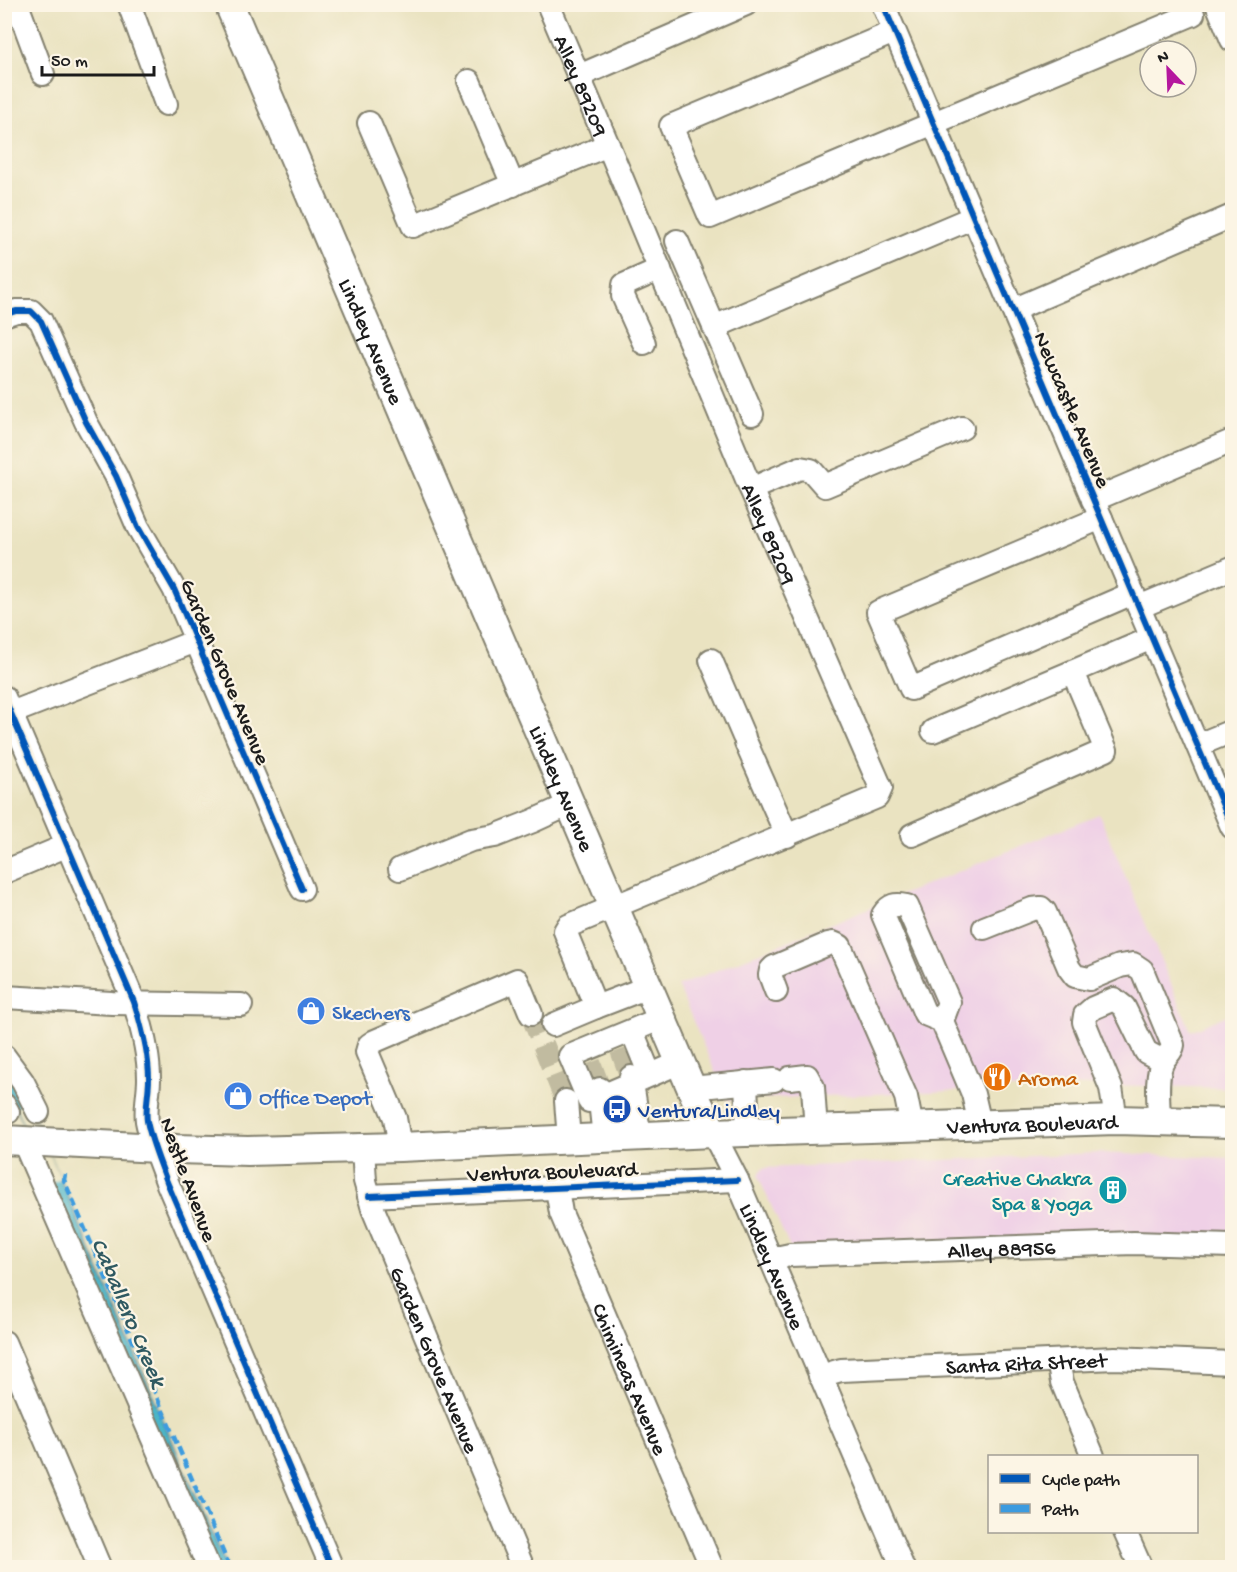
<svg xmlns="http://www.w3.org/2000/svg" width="1237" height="1572" font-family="'Gochi Hand',sans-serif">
<rect width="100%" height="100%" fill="#fcf5e5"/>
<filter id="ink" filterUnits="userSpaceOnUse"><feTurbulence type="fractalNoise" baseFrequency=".0167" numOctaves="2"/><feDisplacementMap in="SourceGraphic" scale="12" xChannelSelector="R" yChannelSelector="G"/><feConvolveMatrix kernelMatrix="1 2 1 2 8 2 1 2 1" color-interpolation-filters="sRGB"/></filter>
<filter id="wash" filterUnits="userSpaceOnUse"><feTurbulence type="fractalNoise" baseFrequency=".008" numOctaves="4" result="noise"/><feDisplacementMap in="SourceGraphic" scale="24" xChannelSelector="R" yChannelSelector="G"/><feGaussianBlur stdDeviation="1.35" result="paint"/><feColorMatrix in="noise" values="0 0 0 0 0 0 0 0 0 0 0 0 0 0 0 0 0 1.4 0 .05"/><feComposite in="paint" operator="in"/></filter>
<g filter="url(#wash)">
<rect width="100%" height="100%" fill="#eae3c1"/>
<path fill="#efd0e6" d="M1099,814L1191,1031L1232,1013V1088L1104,1085L727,1100L678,986Z
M1097,1153L1232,1158V1241L790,1248L758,1176L760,1171L764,1168Z"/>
<path fill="#4bb5c8" stroke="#346872" stroke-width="1.5" d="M4,1063L32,1112L226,1567H214L45,1174L5,1084Z"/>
<path fill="#eae3c1" d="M27,1102L61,1179L49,1184L16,1107Z"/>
</g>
<g filter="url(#ink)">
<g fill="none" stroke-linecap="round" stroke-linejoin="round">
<path stroke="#c1bba0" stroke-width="22" stroke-dasharray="22 11" stroke-linecap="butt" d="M531,1014L566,1101
M621,1050L631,1077
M590,1063L600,1089"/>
<g stroke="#83806e" stroke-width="26">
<g id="minor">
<path d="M17,4L43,74"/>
<path d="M129,4L166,104"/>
<path id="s1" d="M548,4L608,145L751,489L881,788L877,797L568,926L565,931L596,1007L648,987"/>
<path d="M883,4L1232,827"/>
<path d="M1217,4L1232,40"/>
<path d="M894,32L671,126L710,217L1193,14L1189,4"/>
<path d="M579,76L746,4"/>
<path d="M469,81L513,185"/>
<path d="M369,123L413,226L608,145"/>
<path d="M677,241L752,414"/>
<path d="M1013,310L1232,216"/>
<path d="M4,315L16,311H31L41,321L86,422L116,476L138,527L174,589L302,889"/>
<path d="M714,327L974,217"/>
<path d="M644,343L623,296L624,285L660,269"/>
<path d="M751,489L800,468L811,470L825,486L962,428"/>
<path d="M1093,500L1232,441"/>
<path d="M1101,518L878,612L911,689L1133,593"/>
<path d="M1139,607L1232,568"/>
<path d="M711,660L744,737"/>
<path d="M4,697L134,1002C142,1027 149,1053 149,1079C149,1092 145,1108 147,1121C151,1142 160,1162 167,1182L332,1568"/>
<path d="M11,713L196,641"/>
<path d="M933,731L1152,638"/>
<path d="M746,743L787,836"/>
<path d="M1198,745L1232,731"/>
<path d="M912,835L1106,750L1073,672"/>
<path d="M400,869L471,840L495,836L533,821L570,804"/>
<path d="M4,872L68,845"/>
<path d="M984,928L1032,909L1041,908L1045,912L1069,968L1075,976L1089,979L1120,966L1133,964L1142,970L1173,1045C1172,1053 1167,1054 1163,1061C1155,1076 1159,1104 1159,1121"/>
<path d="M776,991L770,975L771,970L774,967L828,944L833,943L840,946L906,1097L912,1127"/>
<path d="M4,997L112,1003L241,1005"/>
<path d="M942,1021L949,1002L907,906C895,904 890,904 883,915L925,1014L942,1021L973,1094L980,1124"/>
<path d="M553,1025L596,1007"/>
<path d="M632,1031L650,1075"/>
<path d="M4,1056L23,1082L38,1112"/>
<path d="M631,1077L636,1108L639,1136"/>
<path d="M790,1078L807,1076L813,1087L816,1131"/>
<path d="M746,1082L748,1132"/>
<path d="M691,1088L774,1080"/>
<path d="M600,1089L602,1096L589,1101L570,1056L662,1018"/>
<path d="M566,1101L569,1140"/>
<path d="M4,1105L8,1112"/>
<path d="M1116,1120L1111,1088L1084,1022L1085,1015L1093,1008L1114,999L1124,1007L1146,1052L1163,1061"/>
<path id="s2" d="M713,1133L737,1180L903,1568"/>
<path d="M604,1138L601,1110L602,1096L681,1062"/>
<path d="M23,1140L209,1568"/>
<path d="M400,1147L395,1118L367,1052L369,1045L375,1041L517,980L531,1014"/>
<path id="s3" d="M363,1148L365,1181L373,1209L523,1568"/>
<path id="s4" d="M557,1189L561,1213L712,1568"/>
<path d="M369,1196L737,1180"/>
<path id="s5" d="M771,1259L790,1255L1134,1243L1232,1246"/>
<path d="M4,1342L100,1568"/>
<path d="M1058,1361L1062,1382L1093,1456"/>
<path id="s6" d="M820,1376L841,1370L1115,1358L1232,1363"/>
<path d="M1125,1532L1141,1568"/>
</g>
</g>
<g stroke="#83806e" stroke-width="32">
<g id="major">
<path id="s7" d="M229,4L614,907L697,1101L713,1133"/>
<path id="s8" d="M4,1140L177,1149L248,1151L400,1147L713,1133L1116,1120L1232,1123"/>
</g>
</g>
<use href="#minor" stroke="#fff" stroke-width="22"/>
<use href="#major" stroke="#fff" stroke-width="28"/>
<path stroke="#3c9bdf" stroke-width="4.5" stroke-dasharray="9 4.5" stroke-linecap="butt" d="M65,1174L64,1180L230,1568"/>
<g stroke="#fcf5e5" stroke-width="10">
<path id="cycleway" d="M883,4L1232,827
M4,315L16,311H31L41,321L86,422L116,476L138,527L174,589L302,889
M4,697L134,1002C142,1027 149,1053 149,1079C149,1092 145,1108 147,1121C151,1142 160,1162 167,1182L332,1568
M369,1196L737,1180"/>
</g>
<use href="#cycleway" stroke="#0057b8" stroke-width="6"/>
</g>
</g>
<defs>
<g id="shop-disc" transform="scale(1.5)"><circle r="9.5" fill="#3f7fe0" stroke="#fcf5e5"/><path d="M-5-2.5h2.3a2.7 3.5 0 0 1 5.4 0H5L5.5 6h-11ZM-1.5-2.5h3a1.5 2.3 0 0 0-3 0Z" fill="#fff"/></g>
<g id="restaurant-disc" transform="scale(1.5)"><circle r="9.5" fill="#e8710a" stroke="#fcf5e5"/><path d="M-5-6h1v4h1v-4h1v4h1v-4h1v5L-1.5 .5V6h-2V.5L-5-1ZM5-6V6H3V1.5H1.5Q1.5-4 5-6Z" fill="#fff"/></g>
<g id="bus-disc" transform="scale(1.5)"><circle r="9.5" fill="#1a4fb4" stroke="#fcf5e5"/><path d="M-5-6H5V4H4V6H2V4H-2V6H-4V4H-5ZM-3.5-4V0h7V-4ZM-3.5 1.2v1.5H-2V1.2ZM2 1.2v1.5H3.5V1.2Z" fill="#fff"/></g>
<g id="building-disc" transform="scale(1.5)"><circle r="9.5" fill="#0f9aa8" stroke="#fcf5e5"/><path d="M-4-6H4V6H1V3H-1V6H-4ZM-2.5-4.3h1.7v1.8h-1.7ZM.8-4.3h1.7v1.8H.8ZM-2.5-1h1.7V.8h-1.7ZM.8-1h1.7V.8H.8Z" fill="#fff"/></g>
</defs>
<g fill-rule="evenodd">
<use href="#shop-disc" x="311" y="1011"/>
<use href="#restaurant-disc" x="997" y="1077"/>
<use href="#shop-disc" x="238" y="1096"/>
<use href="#bus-disc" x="617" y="1109"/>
<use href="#building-disc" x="1113" y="1190"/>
</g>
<g text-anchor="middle" stroke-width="4.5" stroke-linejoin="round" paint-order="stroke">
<g font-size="22" fill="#1c1c1c" stroke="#fcf5e5">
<text dy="8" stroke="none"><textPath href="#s1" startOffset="88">Alley 89209</textPath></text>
<text dy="8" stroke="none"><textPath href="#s7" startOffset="366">Lindley Avenue</textPath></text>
<text transform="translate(1074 409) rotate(67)" y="8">Newcastle Avenue</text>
<text dy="8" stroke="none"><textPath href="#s1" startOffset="574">Alley 89209</textPath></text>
<text transform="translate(227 671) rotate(67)" y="8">Garden Grove Avenue</text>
<text dy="8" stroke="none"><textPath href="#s7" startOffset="852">Lindley Avenue</textPath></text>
<text dy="8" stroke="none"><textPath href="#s8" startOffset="1029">Ventura Boulevard</textPath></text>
<text transform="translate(552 1170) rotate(-2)" y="8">Ventura Boulevard</text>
<text transform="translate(190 1179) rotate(70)" y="8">Nestle Avenue</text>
<text dy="8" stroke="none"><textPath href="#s5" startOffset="231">Alley 88956</textPath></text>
<text dy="8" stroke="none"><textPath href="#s2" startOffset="146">Lindley Avenue</textPath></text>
<text dy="8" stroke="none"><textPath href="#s3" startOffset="225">Garden Grove Avenue</textPath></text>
<text dy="8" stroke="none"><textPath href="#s6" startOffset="207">Santa Rita Street</textPath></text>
<text dy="8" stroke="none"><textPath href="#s4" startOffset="204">Chimineas Avenue</textPath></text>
</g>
<g font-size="22" fill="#366cbe" stroke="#fcf5e5" text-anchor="start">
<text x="332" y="1019">Skechers</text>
<text x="259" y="1104">Office Depot</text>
</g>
<g font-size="22" fill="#c56008" stroke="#fcf5e5" text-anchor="start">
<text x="1018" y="1085">Aroma</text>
</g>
<g font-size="22" fill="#164399" stroke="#fcf5e5" text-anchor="start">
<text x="638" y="1117">Ventura/Lindley</text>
</g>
<g font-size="22" fill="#0d838f" stroke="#fcf5e5" text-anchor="end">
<text x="1092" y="1185">Creative Chakra<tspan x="1092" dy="25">Spa &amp; Yoga</tspan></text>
</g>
<g font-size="24" font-style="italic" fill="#2f5961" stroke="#fcf5e5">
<text transform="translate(130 1312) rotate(67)" y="8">Caballero Creek</text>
</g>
</g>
<rect width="1237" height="1572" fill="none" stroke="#fcf5e5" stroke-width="24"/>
<rect x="988" y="1455" width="210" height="78" fill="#fcf5e5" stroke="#a29e95" stroke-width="1.5"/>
<rect x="1000" y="1474" width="30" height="9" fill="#0057b8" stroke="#a29e95" stroke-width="1.5"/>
<text x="1042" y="1485" font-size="18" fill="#1c1c1c">Cycle path</text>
<rect x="1000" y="1504" width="30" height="9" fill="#3c9bdf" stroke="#a29e95" stroke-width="1.5"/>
<text x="1042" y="1515" font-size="18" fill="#1c1c1c">Path</text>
<g transform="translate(1168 69) rotate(337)"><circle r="28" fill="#fcf5e5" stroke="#a29e95" stroke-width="1.5"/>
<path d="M0-4.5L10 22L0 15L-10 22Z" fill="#b5179e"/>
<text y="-9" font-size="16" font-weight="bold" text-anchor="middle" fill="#1c1c1c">N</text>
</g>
<path d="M42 66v9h112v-9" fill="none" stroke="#1c1c1c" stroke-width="3"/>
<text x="51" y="66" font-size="18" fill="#1c1c1c" stroke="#fcf5e5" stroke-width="4.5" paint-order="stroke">50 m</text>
</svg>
